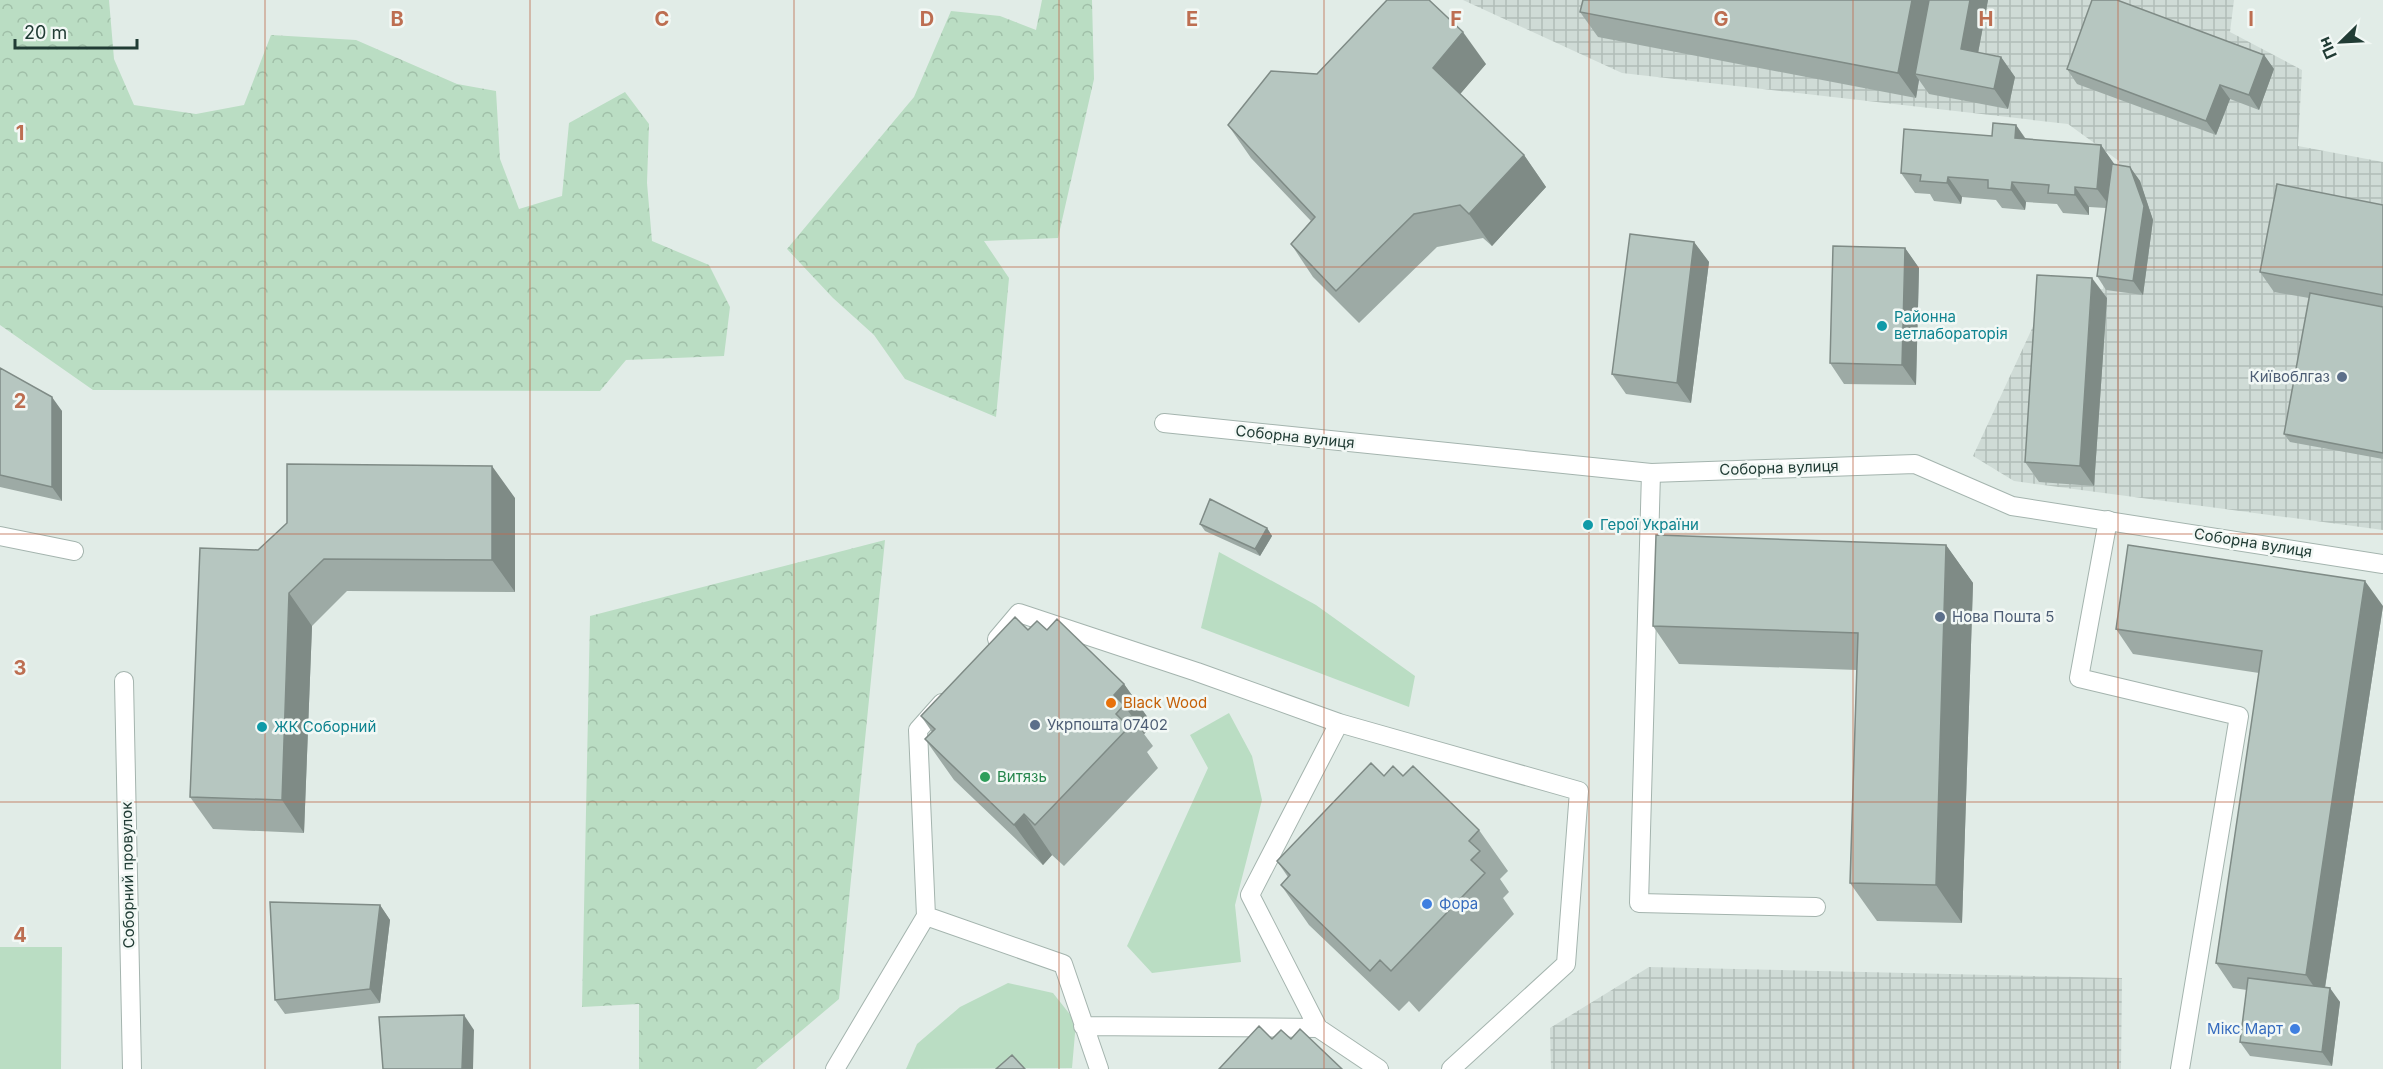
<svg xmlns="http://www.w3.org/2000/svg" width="2383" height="1069" font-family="Inter,sans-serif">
<defs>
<pattern id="industrial-grid" width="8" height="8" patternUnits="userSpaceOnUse" patternTransform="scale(1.5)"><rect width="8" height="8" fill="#cfdbd6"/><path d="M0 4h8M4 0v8" fill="none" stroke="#b1bdb8"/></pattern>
<pattern id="forest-crowns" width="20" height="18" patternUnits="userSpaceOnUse" patternTransform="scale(1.5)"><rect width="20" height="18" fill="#baddc3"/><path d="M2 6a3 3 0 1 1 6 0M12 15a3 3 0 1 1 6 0" fill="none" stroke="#a0bfa8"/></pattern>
</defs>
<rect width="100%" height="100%" fill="#e1ece7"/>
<path fill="url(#industrial-grid)" d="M1463,0H2234L2230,32L2302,70L2298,146L2383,162V530L2014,481L1973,456L2049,292L2103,289L2119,161L2068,124L1622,73Z
M1649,967L2122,978L2121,1069H1551L1550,1028Z"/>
<path fill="url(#forest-crowns)" d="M0,0H109L114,59L134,105L196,114L244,105L271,35L356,40L457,84L496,91L500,159L519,209L562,196L569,123L625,92L649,124L647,183L652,241L709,265L730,307L724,356L626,360L600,391L93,390L0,325Z
M1042,0H1092L1094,79L1058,238L984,241L1009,278L996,417L905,379L874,335L833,298L787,249L914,97L951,11L1000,16L1036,30Z
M885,540L839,999L756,1069H639V1004L582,1007L590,616Z"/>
<path fill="#baddc3" d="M1219,552L1316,605L1415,676L1409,707L1201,628Z
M1229,713L1252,756L1262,800L1235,905L1241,962L1152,973L1127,946L1208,768L1190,735Z
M0,947H62L61,1069H0Z
M1008,983L1053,993L1076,1022L1072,1068L906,1069L917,1044L960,1007Z"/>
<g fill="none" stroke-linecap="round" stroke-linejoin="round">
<g stroke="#a4b4ae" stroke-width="20">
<path id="service" d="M1651,473L1639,903L1816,907
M2108,520L2079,678L2239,716L2180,1069
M997,639L1019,613L1197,672L1339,723L1579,791L1566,964L1451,1069
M1339,723L1250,895L1318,1028L1379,1069
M926,916L1063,964L1099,1069
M1083,1026L1318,1028
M835,1069L926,916L918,730L942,703"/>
</g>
<g stroke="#a4b4ae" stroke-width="20">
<path id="minor" d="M1164,423L1651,473L1915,464L2012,506L2383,564
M0,536L74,551
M124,681L132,1069"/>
</g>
<use href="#service" stroke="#fff" stroke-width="18"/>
<use href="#minor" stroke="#fff" stroke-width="18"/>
</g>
<path fill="#9daaa5" d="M1583,0H1988L1978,53L2001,57L2015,77L2008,109L1929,94L1919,80L1916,98L1598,37L1580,12Z
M2264,55L2274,69L2259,110L2230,99L2216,135L2077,84L2067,69Z
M1486,64L1460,94L1524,155L1546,187L1492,246L1483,238L1437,247L1359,323L1313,277L1291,244L1311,221L1251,158L1228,125L1317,74Z
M2016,125L2026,139L2101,145L2114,165L2130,167L2140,181L2153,220L2143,295L2106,290L2097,276L2106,208L2089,207V215L2063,213L2057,204L2026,202L2025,210L2002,208L1996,200L1962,197L1961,204L1934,201L1930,194L1915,193L1901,173Z
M2383,205V459L2290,442L2284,434L2309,298L2274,292L2260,272Z
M1694,242L1709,262L1691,403L1626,394L1612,374Z
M1905,248L1919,268L1916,385L1844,384L1830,363Z
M2107,298L2094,486L2039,482L2025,462Z
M0,368L62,411V501L0,487Z
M515,498V592L347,591L312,626L304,833L213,829L190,797L258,550Z
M1200,524L1267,528L1272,536L1260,556L1205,531Z
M1946,545L1973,583L1962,923L1877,921L1850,883L1857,670L1679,664L1653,626Z
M2383,606L2325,988L2340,1002L2332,1066L2250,1056L2240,1042L2247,990L2233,988L2216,963L2259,673L2133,654L2116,629Z
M1047,630L1124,684L1153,725L1144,734L1153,746L1147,752L1158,768L1064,866L1052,855L1043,865L954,780L925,739L932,732L921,716Z
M1384,776H1403L1479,830L1508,871L1500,879L1509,892L1503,898L1514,914L1419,1012L1409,1001L1399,1011L1309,925L1281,885L1288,877L1277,861Z
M380,905L390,920L380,1003L285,1014L275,1000Z"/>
<path fill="#7f8b86" d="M1912,0H1934L1915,74L1919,80L1916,98L1898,73Z
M1970,0H1988L1975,69L1961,49Z
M1463,32L1486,64L1455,100L1433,68Z
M2264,55L2274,69L2259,110L2249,95Z
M2001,57L2015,77L2008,109L1994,89Z
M2220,85L2230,99L2216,135L2206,121Z
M2016,125L2030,146L2015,138Z
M2101,145L2115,165L2112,209L2097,189Z
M1524,155L1546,187L1492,246L1469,214Z
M2130,167L2140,181L2153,220L2143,295L2133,281Z
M1948,177L1962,197L1961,204L1947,183Z
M2012,182L2026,202L2025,210L2011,190Z
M2075,187L2089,207V215L2075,195Z
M1694,242L1709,262L1691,403L1677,383Z
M1905,248L1919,268L1916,385L1902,365Z
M2092,278L2107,298L2094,486L2080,466Z
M52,397L62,411V501L52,487Z
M492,466L515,498V592L492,560Z
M1267,528L1272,536L1260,556L1255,549Z
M1946,545L1973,583L1962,923L1936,885Z
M2365,581L2383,606L2323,1000L2306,975Z
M289,593L312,626L304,833L282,800Z
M1124,684L1153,725L1144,734L1124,705L1114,695Z
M1024,814L1052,855L1043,865L1014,825Z
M380,905L390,920L380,1003L370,989Z
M2330,988L2340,1002L2332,1066L2322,1052Z
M464,1015L474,1030L473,1069H462Z"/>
<path fill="#b6c6c0" stroke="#7f8b86" stroke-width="1.5" d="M1387,0H1429L1463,32L1433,68L1524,155L1469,214L1460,205L1414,214L1336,291L1291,244L1315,217L1228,125L1271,71L1317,74Z
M1583,0H1912L1898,73L1580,12Z
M1929,0H1970L1961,49L2001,57L1994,89L1915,74Z
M2092,0H2117L2264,55L2249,95L2220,85L2206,121L2067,69Z
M1993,123L2016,125L2015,138L2101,145L2097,189L2075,187V195L2048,193L2049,185L2012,182L2011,190L1988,188V180L1948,177L1947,183L1920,181L1921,175L1901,173L1904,129L1992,136Z
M2112,164L2130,167L2144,206L2133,281L2097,276Z
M2277,184L2383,205V295L2260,272Z
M1630,234L1694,242L1677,383L1612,374Z
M1833,246L1905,248L1902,365L1830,363Z
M2037,275L2092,278L2080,466L2025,462Z
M2310,293L2383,307V453L2284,434Z
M0,368L52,397V487L0,475Z
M287,464L492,466V560L324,559L289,593L282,800L190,797L200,548L258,550L287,523Z
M1210,499L1267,528L1255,549L1200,524Z
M1656,535L1946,545L1936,885L1850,883L1858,633L1653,626Z
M2128,545L2365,581L2306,975L2216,963L2262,651L2116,629Z
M1015,617L1028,630L1037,621L1047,630L1057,619L1124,684L1114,695L1124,705L1116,714L1129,727L1035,825L1024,814L1014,825L925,739L935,729L921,716Z
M1371,763L1384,776L1393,766L1403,776L1413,766L1479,830L1469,841L1480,851L1471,860L1485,873L1391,971L1380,960L1370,971L1281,885L1290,875L1277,861Z
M270,902L380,905L370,989L275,1000Z
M2248,978L2330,988L2322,1052L2240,1042Z
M464,1015L462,1069H383L379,1017Z
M1259,1026L1272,1039L1281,1030L1291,1039L1300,1029L1342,1069H1219Z
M1012,1055L1025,1069H996Z"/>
<path fill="none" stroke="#bd6e51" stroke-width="1.5" stroke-opacity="0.55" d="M265,0V1069M530,0V1069M794,0V1069M1059,0V1069M1324,0V1069M1589,0V1069M1853,0V1069M2118,0V1069M0,267H2383M0,534H2383M0,802H2383"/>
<g fill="#0f9aa8" stroke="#f2f8f5" stroke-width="2">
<circle cx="1882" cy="326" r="6"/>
<circle cx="1588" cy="525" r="6"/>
<circle cx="262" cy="727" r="6"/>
</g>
<g fill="#5c6f8a" stroke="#f2f8f5" stroke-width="2">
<circle cx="2342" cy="377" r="6"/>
<circle cx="1940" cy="617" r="6"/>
<circle cx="1035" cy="725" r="6"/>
</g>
<circle fill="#e8710a" stroke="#f2f8f5" stroke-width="2" cx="1111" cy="703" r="6"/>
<circle fill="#2e9e5b" stroke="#f2f8f5" stroke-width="2" cx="985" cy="777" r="6"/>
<g fill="#3f7fe0" stroke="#f2f8f5" stroke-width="2">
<circle cx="1427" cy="904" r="6"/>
<circle cx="2295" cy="1029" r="6"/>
</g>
<g text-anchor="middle" stroke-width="5" stroke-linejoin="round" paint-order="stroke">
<g font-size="15" fill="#0d838f" stroke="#f2f8f5" text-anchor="start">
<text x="1894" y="322">Районна<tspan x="1894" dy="17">ветлабораторія</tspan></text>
<text x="1600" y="530">Герої України</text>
<text x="274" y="732">ЖК Соборний</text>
</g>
<g font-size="15" fill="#4e5e75" stroke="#f2f8f5" text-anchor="start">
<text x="2330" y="382" text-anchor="end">Київоблгаз</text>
<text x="1952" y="622">Нова Пошта 5</text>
<text x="1047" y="730">Укрпошта 07402</text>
</g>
<g font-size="15" fill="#213c35" stroke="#f2f8f5">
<text transform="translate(1295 437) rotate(6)" y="5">Соборна вулиця</text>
<text transform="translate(1779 468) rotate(-2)" y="5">Соборна вулиця</text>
<text transform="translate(2253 543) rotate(9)" y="5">Соборна вулиця</text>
<text transform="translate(128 875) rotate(-91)" y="5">Соборний провулок</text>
</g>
<g font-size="15" fill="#c56008" stroke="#f2f8f5" text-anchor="start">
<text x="1123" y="708">Black Wood</text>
</g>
<g font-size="15" fill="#27864d" stroke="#f2f8f5" text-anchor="start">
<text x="997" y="782">Витязь</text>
</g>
<g font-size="15" fill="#366cbe" stroke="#f2f8f5" text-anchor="start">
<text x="1439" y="909">Фора</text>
<text x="2283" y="1034" text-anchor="end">Мікс Март</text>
</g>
</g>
<g font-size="20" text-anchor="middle" font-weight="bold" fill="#bd6e51" stroke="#f2f8f5" stroke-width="5" stroke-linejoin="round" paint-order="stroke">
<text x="397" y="26">B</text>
<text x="662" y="26">C</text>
<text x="927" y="26">D</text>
<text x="1192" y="26">E</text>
<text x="1456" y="26">F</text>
<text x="1721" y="26">G</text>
<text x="1986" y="26">H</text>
<text x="2251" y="26">I</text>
<text x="20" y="140">1</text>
<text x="20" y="408">2</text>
<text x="20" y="675">3</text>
<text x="20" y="942">4</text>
</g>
<g transform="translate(2341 42) rotate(246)" stroke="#f2f8f5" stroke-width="4.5" paint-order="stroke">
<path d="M0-4.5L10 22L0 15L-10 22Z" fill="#213c35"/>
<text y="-9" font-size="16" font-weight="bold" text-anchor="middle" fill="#213c35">Пн</text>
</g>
<path d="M15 39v9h122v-9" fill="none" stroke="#213c35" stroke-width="3"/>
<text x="24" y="39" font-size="18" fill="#213c35" stroke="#f2f8f5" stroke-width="4.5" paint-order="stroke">20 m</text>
</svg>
